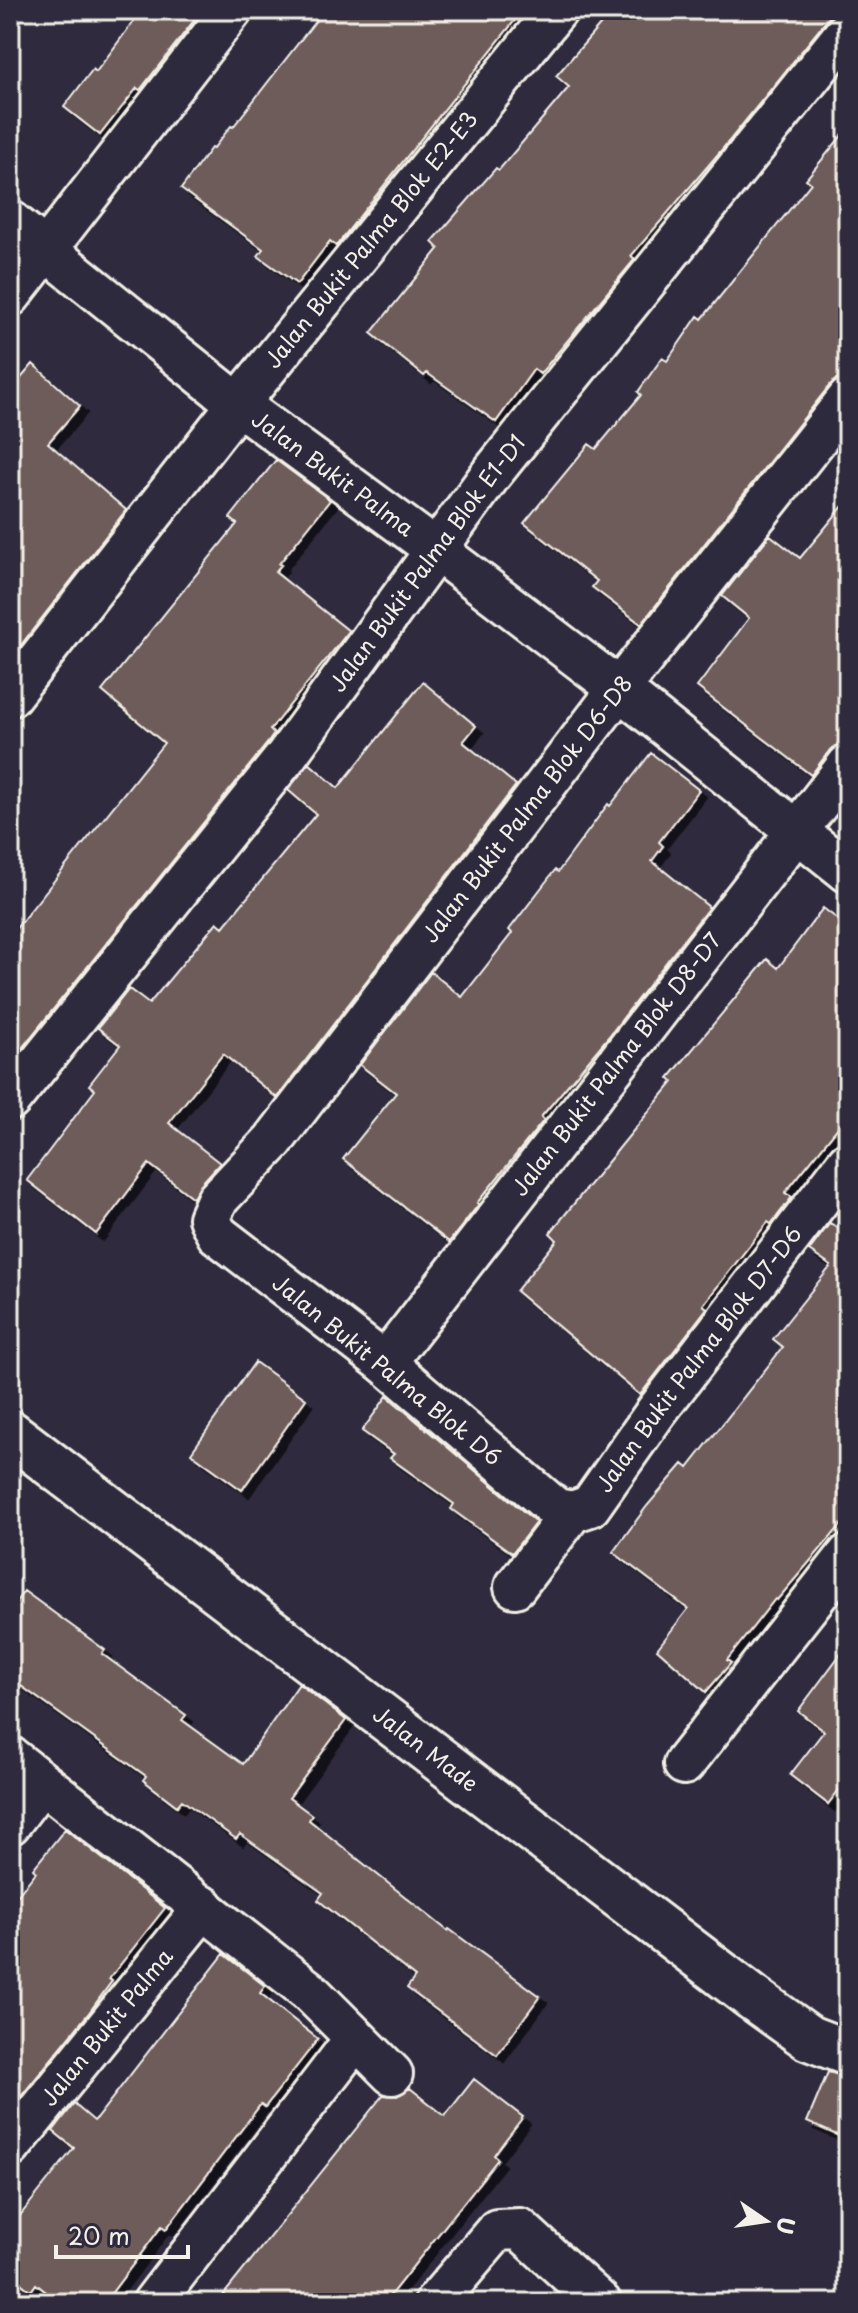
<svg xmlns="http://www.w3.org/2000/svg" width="858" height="2313" font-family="'Playpen Sans',sans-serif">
<defs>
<filter id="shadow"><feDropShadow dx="7" dy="7" stdDeviation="0" flood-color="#0009"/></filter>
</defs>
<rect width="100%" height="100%" fill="#2f2a3d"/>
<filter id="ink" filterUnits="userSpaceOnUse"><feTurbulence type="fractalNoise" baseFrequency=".0125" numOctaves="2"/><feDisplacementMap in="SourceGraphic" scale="16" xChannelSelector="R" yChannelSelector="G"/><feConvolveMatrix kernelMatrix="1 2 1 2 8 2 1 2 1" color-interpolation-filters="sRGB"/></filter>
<g filter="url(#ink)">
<path fill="#6d5b5a" stroke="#f4f1e8" stroke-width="2" filter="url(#shadow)" d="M142,10H202L140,90L137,88L100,135L64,107L93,69L96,72Z
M324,10H523L336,246L330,241L297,284L258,256L263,249L181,189L211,148L213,149L231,126L233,127Z
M613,10H838L830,16L730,140L631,256L635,259L540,374L534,369L496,422L427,373L424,376L371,333L439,249L432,242L496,168L499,170L569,87L556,76Z
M848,128V368L830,385L641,624L592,587L597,581L524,523L589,444L596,449L641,395L638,392L662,358L667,361L698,316L702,319L811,183L806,179Z
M33,364L80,406L48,443L126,510L10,659V391Z
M276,460L330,500L279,564L281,565L275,572L349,631L270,730L274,734L266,745L10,1063V936L164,743L102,691L237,524L230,518Z
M848,500V742L839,744L830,750L811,775L697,687L749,618L722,596L770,535L800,558Z
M423,682L476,726L463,742L516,785L277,1098L223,1054L169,1123L220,1163L200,1185L193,1198L149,1164L96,1234L27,1180L95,1090L89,1085L120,1045L98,1028L129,989L149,1004L217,922L223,927L316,814L288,790L309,763L338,788Z
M651,753L699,790L659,842L663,846L652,861L709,907L609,1036L541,1117L544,1120L477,1203L479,1204L449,1242L343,1159L396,1093L360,1065L431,972L462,997L512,933L509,930L555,870L558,872L608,804L610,806Z
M823,908L848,927V1115L785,1193L792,1197L771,1224L768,1222L703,1305L707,1308L640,1395L516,1291L557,1240L550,1233L673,1082L669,1078L767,959L778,968Z
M830,1223L848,1234V1517L777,1600L775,1599L727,1660L731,1663L706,1692L657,1649L688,1609L613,1552L647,1506L683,1464L688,1468L783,1347L773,1339L831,1266L809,1251Z
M255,1362L306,1399L242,1490L191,1453Z
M387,1396L536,1522L512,1553L451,1509L454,1504L390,1458L394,1454L362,1431Z
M24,1591L105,1650L102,1654L186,1715L182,1720L243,1764L299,1684L346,1720L289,1798L312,1815L309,1820L448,1931L449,1929L540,1996L497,2055L407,1988L415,1977L318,1900L323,1893L240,1834L236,1839L182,1800L177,1806L143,1780L146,1776L10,1678V1610Z
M848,1644V1778L828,1804L790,1775L824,1731L798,1711Z
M65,1829L165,1908L109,1979L112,1981L88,2014L10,2110V1905L36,1872L33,1869Z
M224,1954L265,1986L260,1993L318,2039L265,2107L261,2104L166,2229L162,2226L104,2303H60L36,2284L31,2291L10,2275V2228L74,2148L53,2131L74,2104L94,2121L96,2119Z
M828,2072L848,2077V2140L807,2122Z
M474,2079L523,2117L494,2155L498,2159L384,2303H217L383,2095L397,2096L410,2088L445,2116Z"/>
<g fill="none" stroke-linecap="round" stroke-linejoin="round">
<g stroke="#f4f1e8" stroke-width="46">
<g id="street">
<path id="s1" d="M10,221L238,404L435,549L619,689L848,872"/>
<path d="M10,296L232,10"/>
<path id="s2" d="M10,696L238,404L557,10"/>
<path id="s3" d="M10,1100L284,759L492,473L848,30"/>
<path id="s4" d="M385,1363L848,765"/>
<path id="s5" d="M572,1512L556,1509L385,1363L217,1234L209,1218L217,1200L273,1141L619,689L848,399"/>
<path id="s6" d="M515,1587L572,1512L590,1506L656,1412L848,1162"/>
<path d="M10,1757L309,1991L392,2074"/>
<path d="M684,1764L848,1555"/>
<path d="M10,1824L41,1783"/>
<path id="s7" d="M10,2147L204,1907"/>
<path d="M153,2303L356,2038"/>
<path d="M435,2303L497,2230L520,2229L601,2303"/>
</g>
</g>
<g stroke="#f4f1e8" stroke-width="50">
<g id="secondary">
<path id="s8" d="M10,1433L753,1998L809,2038L848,2053"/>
</g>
</g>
<use href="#street" stroke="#2f2a3d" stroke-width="40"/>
<use href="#secondary" stroke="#2f2a3d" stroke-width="44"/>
</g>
</g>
<g text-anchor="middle" stroke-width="6" stroke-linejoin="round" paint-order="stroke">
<g font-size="22" fill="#f4f1e8" stroke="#2f2a3d">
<text dy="8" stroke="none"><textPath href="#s2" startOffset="582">Jalan Bukit Palma Blok E2-E3</textPath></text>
<text dy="8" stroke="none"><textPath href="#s1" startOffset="410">Jalan Bukit Palma</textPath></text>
<text dy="8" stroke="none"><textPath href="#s3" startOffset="680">Jalan Bukit Palma Blok E1-D1</textPath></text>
<text dy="8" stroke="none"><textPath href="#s5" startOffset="990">Jalan Bukit Palma Blok D6-D8</textPath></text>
<text dy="8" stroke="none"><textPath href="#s4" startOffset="378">Jalan Bukit Palma Blok D8-D7</textPath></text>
<text dy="8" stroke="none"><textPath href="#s6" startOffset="296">Jalan Bukit Palma Blok D7-D6</textPath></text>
<text transform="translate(387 1370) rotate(39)" y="8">Jalan Bukit Palma Blok D6</text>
<text dy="8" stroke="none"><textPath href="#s8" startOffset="522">Jalan Made</textPath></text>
<text dy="8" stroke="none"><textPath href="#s7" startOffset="154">Jalan Bukit Palma</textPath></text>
</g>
</g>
<rect width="858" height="2313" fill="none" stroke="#2f2a3d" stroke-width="40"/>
<rect x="20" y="20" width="818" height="2273" fill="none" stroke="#f4f1e8" stroke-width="3" filter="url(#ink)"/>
<g transform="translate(766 2221) rotate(103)" stroke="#2f2a3d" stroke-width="6" paint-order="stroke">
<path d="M0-6L14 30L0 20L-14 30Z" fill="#f4f1e8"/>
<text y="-12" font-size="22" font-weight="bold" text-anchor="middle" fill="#f4f1e8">U</text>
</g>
<path d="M56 2245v12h132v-12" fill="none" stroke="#f4f1e8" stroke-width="4"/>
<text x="68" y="2245" font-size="24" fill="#f4f1e8" stroke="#2f2a3d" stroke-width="6" paint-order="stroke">20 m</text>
</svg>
